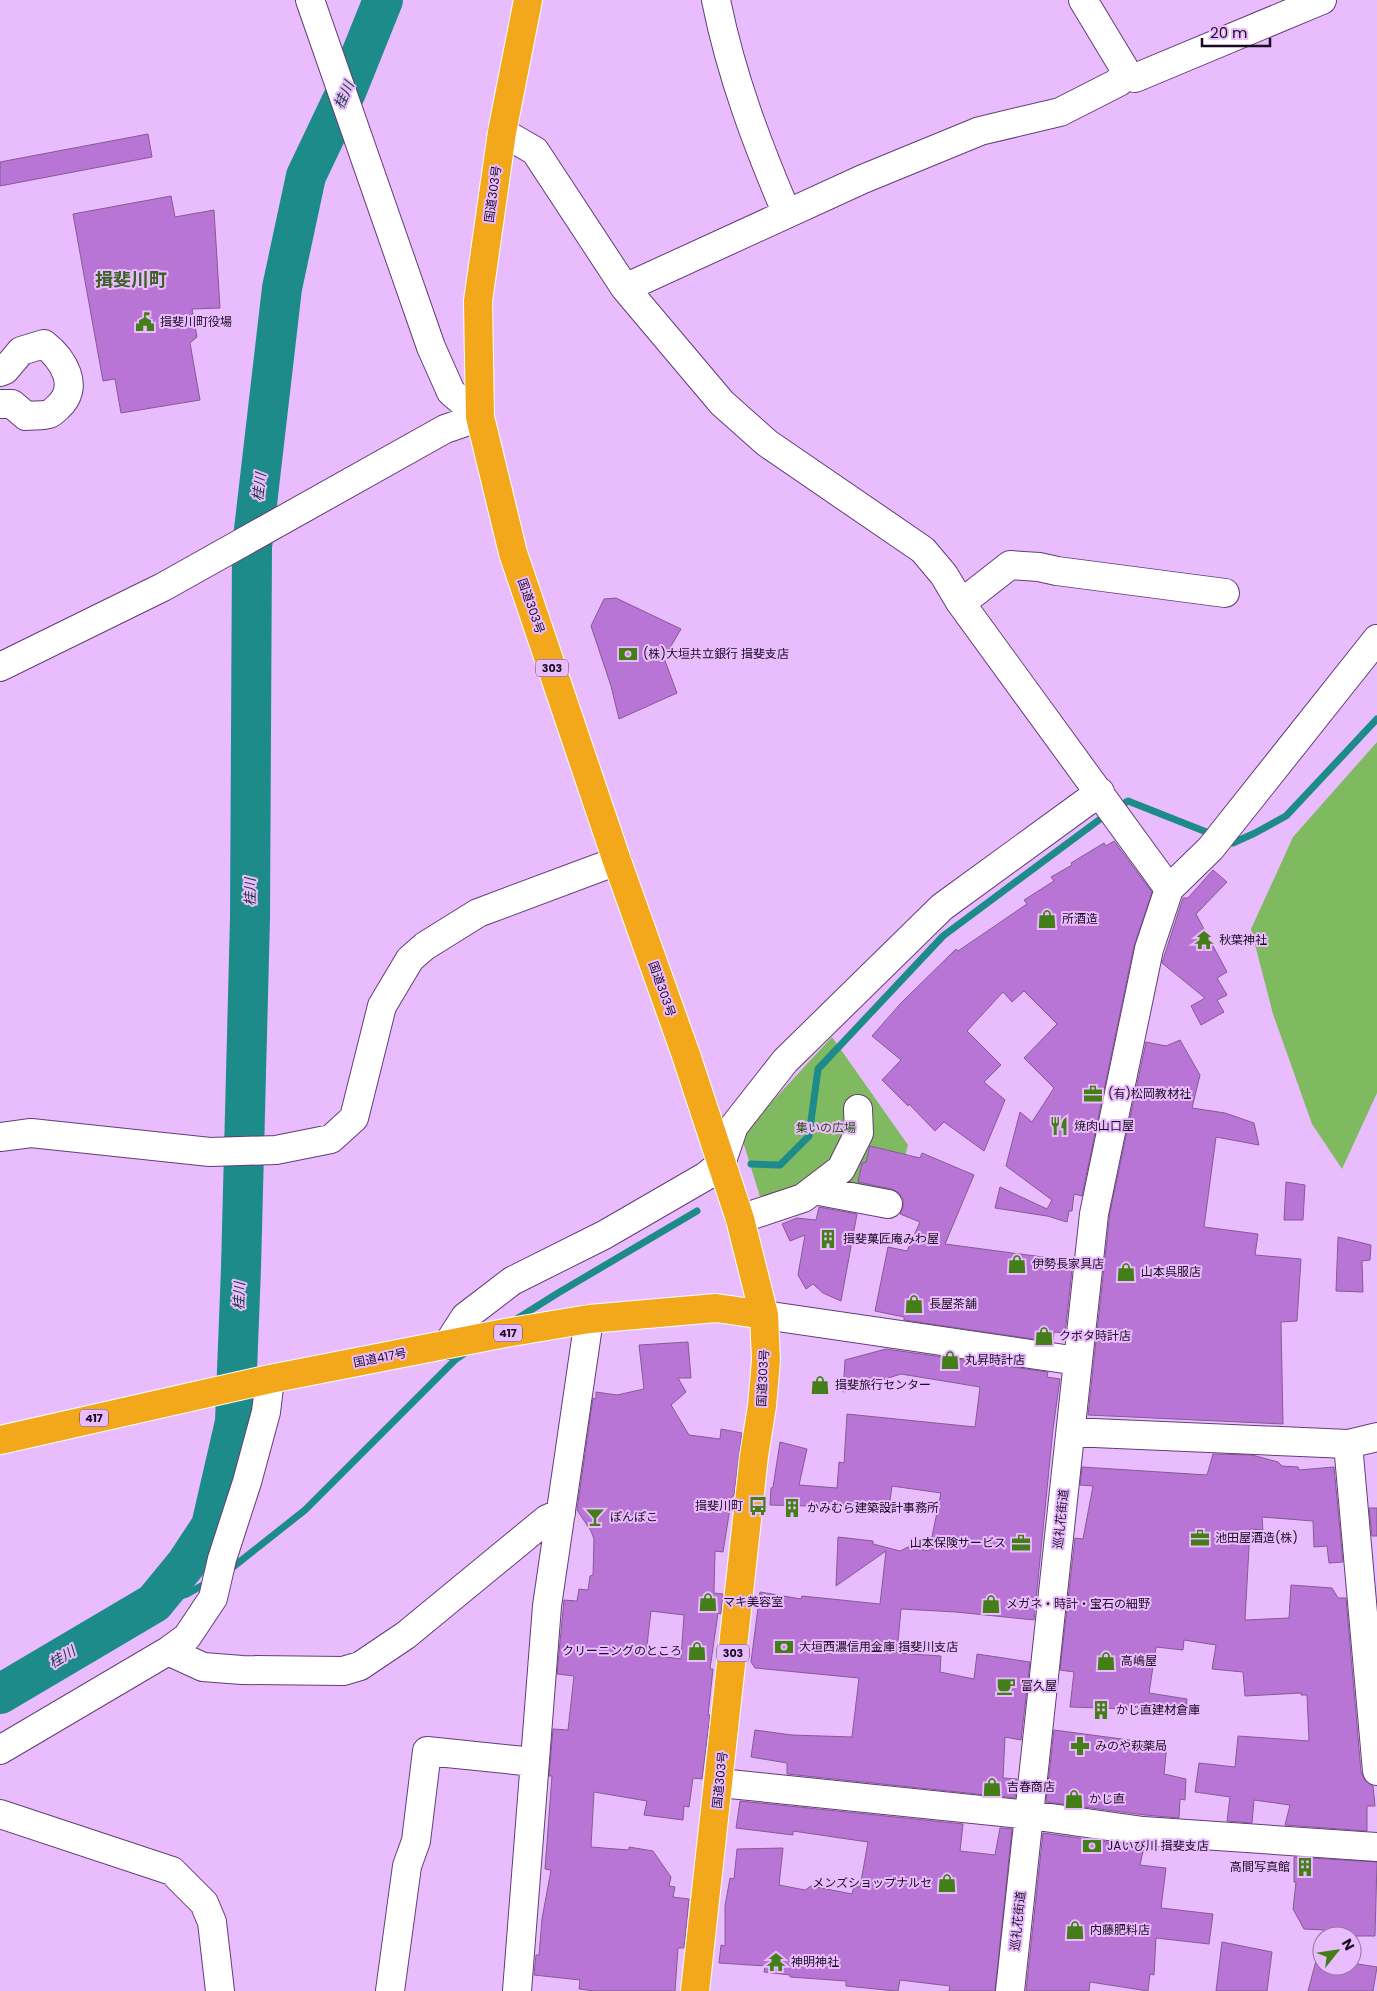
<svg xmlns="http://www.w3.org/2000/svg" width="1377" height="1991" font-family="Poppins,'Noto Sans JP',sans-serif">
<rect width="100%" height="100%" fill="#e9bdfd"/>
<path fill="#80ba60" d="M1377,742V1093L1342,1169L1312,1124L1273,1014L1251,929L1293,837Z
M832,1037L908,1145L893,1200H761L741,1135Z"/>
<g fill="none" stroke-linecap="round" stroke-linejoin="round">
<path stroke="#1e8b8b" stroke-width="7" d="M1116,808L1128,801L1214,835
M1224,839L1233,843L1255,833L1286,816L1377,719
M751,1164L780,1165L809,1136L818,1069L943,936L1107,814
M515,1320L558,1293L697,1211
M228,1571L305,1510L456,1359L468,1351
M154,1603L187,1594L210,1581"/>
<path stroke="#1e8b8b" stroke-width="40" d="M0,1694L154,1603L186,1564L211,1526L235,1422L241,1268L250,918L252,547L282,288L306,176L346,92L383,0"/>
</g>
<path fill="#b975d5" stroke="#835b95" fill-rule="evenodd" d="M148,134L152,157L0,186V162Z
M171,196L175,217L214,210L220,308L192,309L197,337L190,343L200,400L121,413L115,379L103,381L73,214Z
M616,598L681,629L664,658L677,693L619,719L611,686L591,626L604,599Z
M1114,841L1152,892L1134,946L1082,1196L1074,1194L1072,1211H1069L1067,1222L1047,1216L995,1208L1000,1187L1047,1209L1052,1200L1006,1166L1020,1112L1032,1122L1054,1088L1024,1058L1057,1024L1024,991L1012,1002L1003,992L967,1031L1001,1065L984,1082L1005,1100L984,1151L944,1122L935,1131L909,1104L908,1106L882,1080L901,1060L872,1036L901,1003L956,949L958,951L1027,904L1024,900L1054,881L1051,877L1072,865L1071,863L1104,843L1106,846Z
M1213,870L1227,882L1196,914L1227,972L1217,978L1227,995L1217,1000L1224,1012L1201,1025L1191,1006L1205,998L1162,963L1183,898H1188Z
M1180,1040L1200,1075L1192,1108L1225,1113L1254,1123L1259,1145L1216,1137L1204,1227L1258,1234L1255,1255L1301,1259L1297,1321L1281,1322L1283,1424L1088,1415L1110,1212L1146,1042L1166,1046Z
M870,1146L920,1158L922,1153L974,1175L945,1244L1073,1261L1065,1333L1054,1332L1053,1342L904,1320V1317L875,1311L888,1247L907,1251L920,1222L900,1214L903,1207V1199L898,1192L891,1189L858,1182L862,1163L866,1162Z
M1286,1182L1305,1185L1303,1220H1284Z
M819,1207L857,1214L841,1301L823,1293L813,1284L806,1289L798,1275L805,1235L790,1241L782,1224L797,1218L816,1220Z
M1338,1237L1371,1245L1370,1260L1362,1261L1363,1292L1336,1291Z
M688,1342L691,1378H678L686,1392L671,1405L689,1435L720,1439L721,1429L742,1433L734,1496H732L723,1552L715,1551L714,1593L723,1594L721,1614L718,1613L710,1669H713L708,1715H710L702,1779L693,1778L689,1807L684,1806L683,1820L644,1815L647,1801L594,1792L591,1847L629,1850V1847L653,1851L671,1877L669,1886L675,1887L673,1897L689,1899L684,1948H678L675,1991H595L579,1989L580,1980L534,1975L536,1955H539L542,1919L551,1870L545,1869L552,1776H549L553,1729L568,1730L574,1676L557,1674L564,1600L577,1601L579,1589L588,1590L590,1576L593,1575L594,1539L591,1531L577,1510L593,1398L596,1399V1392L617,1395L644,1389L639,1345ZM651,1611L684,1615L681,1659L646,1654Z
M886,1349L1048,1372L1047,1377L1060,1379L1053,1429L1034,1620L956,1612L901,1609L897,1653L941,1656L940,1672L974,1679L977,1654L1030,1662L1021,1740L1005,1737L1003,1778L1017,1779L1015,1798L787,1774V1763L751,1757L755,1730L792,1735L852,1737L859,1678L755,1668L751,1662L760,1592L801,1599L802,1596L880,1604L886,1551L836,1586L838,1537L873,1541V1544L900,1551L908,1547L929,1551L941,1493L892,1486L889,1508L770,1505L771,1488L773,1487L780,1442L807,1449L799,1485L837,1488L839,1462L844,1463L847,1414L975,1427L980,1387L901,1374L843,1392L845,1360Z
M1213,1454L1252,1455L1278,1462L1282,1466L1298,1467L1299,1470L1334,1467L1343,1562L1329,1563L1327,1546L1314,1547L1313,1521L1262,1517L1263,1530L1250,1529L1245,1620L1289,1618L1291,1585L1332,1588L1338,1598H1346L1361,1772L1365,1780L1373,1786L1375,1806H1367V1831L1285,1825L1290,1805L1254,1800L1252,1823L1227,1821L1230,1797L1195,1792L1199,1763L1235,1767L1238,1736L1309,1741L1307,1695H1301V1693L1245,1696L1243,1672L1212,1669L1216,1645L1184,1640L1183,1650L1156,1647L1149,1693L1187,1699L1186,1711L1070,1707L1074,1672L1060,1670L1075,1538L1083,1539L1093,1486L1080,1485L1082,1467L1207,1475Z
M1369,1508H1377V1536H1372Z
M1054,1730L1167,1745L1164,1774L1186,1779L1185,1800L1180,1799L1179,1818L1145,1815L1046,1802Z
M740,1801L963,1824L960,1851L995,1855L1000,1828L1012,1829L995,1991H949L950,1986L900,1980L898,1991H896L846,1986V1981L790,1977V1975L764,1972L765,1966L719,1963L721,1945L725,1946V1906L730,1878L734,1879L737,1849L783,1848L779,1885L805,1890L811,1886L852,1894L854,1886L860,1887L868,1842L793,1831V1835L736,1828Z
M1043,1833L1144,1847L1140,1865L1166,1868L1161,1908L1213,1914L1209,1944L1156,1938L1154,1975L1150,1974L1148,1991L1090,1982L1089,1991H1026Z
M1294,1857L1377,1862L1375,1936H1322L1324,1930L1304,1929L1293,1909L1296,1882H1294Z
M1222,1942L1272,1952L1267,1991H1216Z
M1316,1961L1322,1963V1966H1352V1963L1377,1967L1373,1991H1308Z"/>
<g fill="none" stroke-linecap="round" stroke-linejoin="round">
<g stroke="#643d75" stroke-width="30">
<path id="minor" d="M716,0C731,75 757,144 787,214
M1122,75L1135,78L1322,0
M502,132L535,151L625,288L722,403L767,443L923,550L944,575L960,602L1169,889
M625,288L863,179L980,131L1060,112L1119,82L1122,75L1124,68L1083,0
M0,372L5,370L21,351L44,344C63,359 81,387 58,407C56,409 52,413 49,414C43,416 33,415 26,416L12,404H0
M960,602L973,594L1010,565L1039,567L1057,571L1225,593
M0,667L163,587L445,429L480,417L451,392L431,347L310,0
M0,1137L31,1133L210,1152L276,1150L331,1139L354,1118L382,1006L410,959L425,946L478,913L617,861
M814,1190L888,1204
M740,1219L803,1198L841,1169L859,1133L858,1109
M764,1315L1078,1361L1010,1991
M447,1345L465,1317L512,1281L604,1235L706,1176L721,1164L734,1126L785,1061L942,907L1100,792
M1078,1361L1094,1214L1149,949L1169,889L1211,848L1377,639
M1071,1432L1348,1444L1377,1437
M1348,1444L1377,1771
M168,1651L203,1667L242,1670L343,1671L360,1666L406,1635L547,1519L561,1513
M0,1750L168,1651L187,1637L213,1598L222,1559L247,1482L266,1412L270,1379
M720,1783L1030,1815L1143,1831L1377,1847
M0,1814L172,1871L204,1903L212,1922L220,1991
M390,1991L407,1866L416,1841L427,1751L534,1762
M517,1991L547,1606L589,1319"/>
</g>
<g stroke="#fff" stroke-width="30">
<path id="highway" d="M528,0L502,132L478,301L480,417L513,553L617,861L686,1055L740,1219L764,1315L766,1360L762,1406L754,1456L695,1991
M0,1440L270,1379L505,1333L589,1319L716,1308L764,1315"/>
</g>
<use href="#minor" stroke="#fff" stroke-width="28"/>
<use href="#highway" stroke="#f3a71a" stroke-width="28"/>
</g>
<defs>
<g id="civic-bare" transform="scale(1.5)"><path d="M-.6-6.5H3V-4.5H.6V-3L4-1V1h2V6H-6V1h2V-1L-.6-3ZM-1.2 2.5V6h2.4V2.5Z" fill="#447e18" stroke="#e9bdfd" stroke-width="2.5" paint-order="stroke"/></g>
<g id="bank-bare" transform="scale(1.5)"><path d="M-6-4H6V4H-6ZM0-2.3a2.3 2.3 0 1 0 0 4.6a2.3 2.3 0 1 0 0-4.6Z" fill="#447e18" stroke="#e9bdfd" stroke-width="2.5" paint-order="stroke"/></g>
<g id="shop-bare" transform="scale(1.5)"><path d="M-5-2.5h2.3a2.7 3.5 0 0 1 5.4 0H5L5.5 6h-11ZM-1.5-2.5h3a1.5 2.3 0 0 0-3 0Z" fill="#447e18" stroke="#e9bdfd" stroke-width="2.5" paint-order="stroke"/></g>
<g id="temple-bare" transform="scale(1.5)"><path d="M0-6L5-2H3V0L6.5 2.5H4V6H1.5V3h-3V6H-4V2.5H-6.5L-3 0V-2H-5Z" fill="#447e18" stroke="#e9bdfd" stroke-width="2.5" paint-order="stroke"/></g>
<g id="office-bare" transform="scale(1.5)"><path d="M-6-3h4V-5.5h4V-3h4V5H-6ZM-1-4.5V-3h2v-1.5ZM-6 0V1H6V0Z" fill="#447e18" stroke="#e9bdfd" stroke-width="2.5" paint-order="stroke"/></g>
<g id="restaurant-bare" transform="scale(1.5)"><path d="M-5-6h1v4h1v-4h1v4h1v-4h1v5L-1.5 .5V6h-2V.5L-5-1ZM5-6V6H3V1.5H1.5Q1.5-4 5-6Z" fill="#447e18" stroke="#e9bdfd" stroke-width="2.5" paint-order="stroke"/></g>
<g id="building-bare" transform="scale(1.5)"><path d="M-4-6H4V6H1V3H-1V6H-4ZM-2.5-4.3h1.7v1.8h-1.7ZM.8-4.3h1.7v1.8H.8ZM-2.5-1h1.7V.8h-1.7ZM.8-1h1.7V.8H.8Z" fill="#447e18" stroke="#e9bdfd" stroke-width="2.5" paint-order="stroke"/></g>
<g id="bus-bare" transform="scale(1.5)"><path d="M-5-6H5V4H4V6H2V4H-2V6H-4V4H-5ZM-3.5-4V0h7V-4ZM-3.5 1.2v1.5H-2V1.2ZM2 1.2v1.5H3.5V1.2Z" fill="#447e18" stroke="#e9bdfd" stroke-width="2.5" paint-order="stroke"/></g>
<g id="bar-bare" transform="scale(1.5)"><path d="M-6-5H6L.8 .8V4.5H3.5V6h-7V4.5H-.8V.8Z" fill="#447e18" stroke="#e9bdfd" stroke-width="2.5" paint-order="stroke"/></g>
<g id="cafe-bare" transform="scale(1.5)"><path d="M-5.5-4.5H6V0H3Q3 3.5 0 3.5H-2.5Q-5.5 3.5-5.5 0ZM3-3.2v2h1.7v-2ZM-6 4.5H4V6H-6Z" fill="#447e18" stroke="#e9bdfd" stroke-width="2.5" paint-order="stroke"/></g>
<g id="pharmacy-bare" transform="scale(1.5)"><path d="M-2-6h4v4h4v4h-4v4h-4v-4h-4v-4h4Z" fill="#447e18" stroke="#e9bdfd" stroke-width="2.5" paint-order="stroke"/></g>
</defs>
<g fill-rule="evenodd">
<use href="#civic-bare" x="145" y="322"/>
<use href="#bank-bare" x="628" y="654"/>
<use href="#shop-bare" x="1047" y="919"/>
<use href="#temple-bare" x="1204" y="940"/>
<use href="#office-bare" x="1093" y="1094"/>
<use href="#restaurant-bare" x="1059" y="1126"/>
<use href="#building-bare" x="828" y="1239"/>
<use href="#shop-bare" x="1017" y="1264"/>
<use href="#shop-bare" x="1126" y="1272"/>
<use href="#shop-bare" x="914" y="1304"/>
<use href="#shop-bare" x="1044" y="1336"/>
<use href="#shop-bare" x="950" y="1360"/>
<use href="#shop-bare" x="820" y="1385"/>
<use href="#bus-bare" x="758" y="1506"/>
<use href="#building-bare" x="792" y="1508"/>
<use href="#bar-bare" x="595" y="1517"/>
<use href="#office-bare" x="1200" y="1538"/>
<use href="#office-bare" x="1021" y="1543"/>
<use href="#shop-bare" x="708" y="1602"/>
<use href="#shop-bare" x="991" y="1604"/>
<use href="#bank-bare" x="784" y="1647"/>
<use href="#shop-bare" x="697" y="1651"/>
<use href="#shop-bare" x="1106" y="1661"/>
<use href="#cafe-bare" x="1006" y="1686"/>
<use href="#building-bare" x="1101" y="1710"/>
<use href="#pharmacy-bare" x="1080" y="1746"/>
<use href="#shop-bare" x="992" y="1787"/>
<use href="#shop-bare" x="1074" y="1799"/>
<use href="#bank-bare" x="1092" y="1846"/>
<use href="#building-bare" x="1305" y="1867"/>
<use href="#shop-bare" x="947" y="1883"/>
<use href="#shop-bare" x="1075" y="1930"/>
<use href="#temple-bare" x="776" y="1962"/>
</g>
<g text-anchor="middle" stroke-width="4" stroke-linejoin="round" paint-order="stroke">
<g fill="#e9bdfd" stroke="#594064" stroke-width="1">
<rect x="536" y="659.5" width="32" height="17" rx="4"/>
<rect x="494" y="1324.5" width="28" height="17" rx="4"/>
<rect x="80" y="1409.5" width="28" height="17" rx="4"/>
<rect x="717" y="1644.5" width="32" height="17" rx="4"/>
</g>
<g font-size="11" font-weight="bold" fill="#1b0b22">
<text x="552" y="672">303</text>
<text x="508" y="1337">417</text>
<text x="94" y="1422">417</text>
<text x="733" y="1657">303</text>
</g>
<g font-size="12" fill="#1b0b22" stroke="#e9bdfd">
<text transform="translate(493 194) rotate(-82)" y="4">国道303号</text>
<text transform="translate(531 606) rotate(71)" y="4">国道303号</text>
<text transform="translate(662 989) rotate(71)" y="4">国道303号</text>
<text transform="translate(380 1358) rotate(-11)" y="4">国道417号</text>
<text transform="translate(763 1378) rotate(-87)" y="4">国道303号</text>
<text transform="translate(1061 1519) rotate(-84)" y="4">巡礼花街道</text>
<text transform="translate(720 1780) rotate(-84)" y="4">国道303号</text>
<text transform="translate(1018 1921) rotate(-84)" y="4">巡礼花街道</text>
</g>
<g font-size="12" fill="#1b0b22" stroke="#e9bdfd" text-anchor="start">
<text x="160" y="326">揖斐川町役場</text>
<text x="643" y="658">(株)大垣共立銀行 揖斐支店</text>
<text x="1062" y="923">所酒造</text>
<text x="1219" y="944">秋葉神社</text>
<text x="1108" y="1098">(有)松岡教材社</text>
<text x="1074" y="1130">焼肉山口屋</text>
<text x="843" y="1243">揖斐菓匠庵みわ屋</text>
<text x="1032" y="1268">伊勢長家具店</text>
<text x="1141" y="1276">山本呉服店</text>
<text x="929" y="1308">長屋茶舗</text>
<text x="1059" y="1340">クボタ時計店</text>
<text x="965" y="1364">丸昇時計店</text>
<text x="835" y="1389">揖斐旅行センター</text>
<text x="743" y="1510" text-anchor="end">揖斐川町</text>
<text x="807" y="1512">かみむら建築設計事務所</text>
<text x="610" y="1521">ぽんぽこ</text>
<text x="1215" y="1542">池田屋酒造(株)</text>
<text x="1006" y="1547" text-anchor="end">山本保険サービス</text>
<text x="723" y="1606">マキ美容室</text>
<text x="1006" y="1608">メガネ・時計・宝石の細野</text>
<text x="799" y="1651">大垣西濃信用金庫 揖斐川支店</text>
<text x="682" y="1655" text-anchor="end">クリーニングのところ</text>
<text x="1121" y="1665">高嶋屋</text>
<text x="1021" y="1690">富久屋</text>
<text x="1116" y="1714">かじ直建材倉庫</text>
<text x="1095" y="1750">みのや萩薬局</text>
<text x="1007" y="1791">吉春商店</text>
<text x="1089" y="1803">かじ直</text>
<text x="1107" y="1850">JAいび川 揖斐支店</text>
<text x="1290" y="1871" text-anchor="end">高間写真館</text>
<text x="932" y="1887" text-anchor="end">メンズショップナルセ</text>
<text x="1090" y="1934">内藤肥料店</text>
<text x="791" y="1966">神明神社</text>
</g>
<g font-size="12" fill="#2a540a" stroke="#e9bdfd">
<text x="826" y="1132">集いの広場</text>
</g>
<g font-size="14" font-style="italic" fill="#183737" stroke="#e9bdfd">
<text transform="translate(344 95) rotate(-66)" y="5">桂川</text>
<text transform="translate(259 487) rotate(-83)" y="5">桂川</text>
<text transform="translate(250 892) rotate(-90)" y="5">桂川</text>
<text transform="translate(239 1296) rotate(-88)" y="5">桂川</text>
<text transform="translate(62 1657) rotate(-31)" y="5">桂川</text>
</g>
<g font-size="18" font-weight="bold" fill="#3a6023" stroke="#e9bdfd">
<text x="131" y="286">揖斐川町</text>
</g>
</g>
<g transform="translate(1337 1951) rotate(60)"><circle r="24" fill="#e9bdfd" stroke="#9776a5"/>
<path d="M0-4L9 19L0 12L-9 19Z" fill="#447e18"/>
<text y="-8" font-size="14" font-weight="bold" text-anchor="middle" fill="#1b0b22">N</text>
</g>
<path d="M1202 38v8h68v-8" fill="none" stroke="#1b0b22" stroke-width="2.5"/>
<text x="1210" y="38" font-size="15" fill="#1b0b22" stroke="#e9bdfd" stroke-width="4" paint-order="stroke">20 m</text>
</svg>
